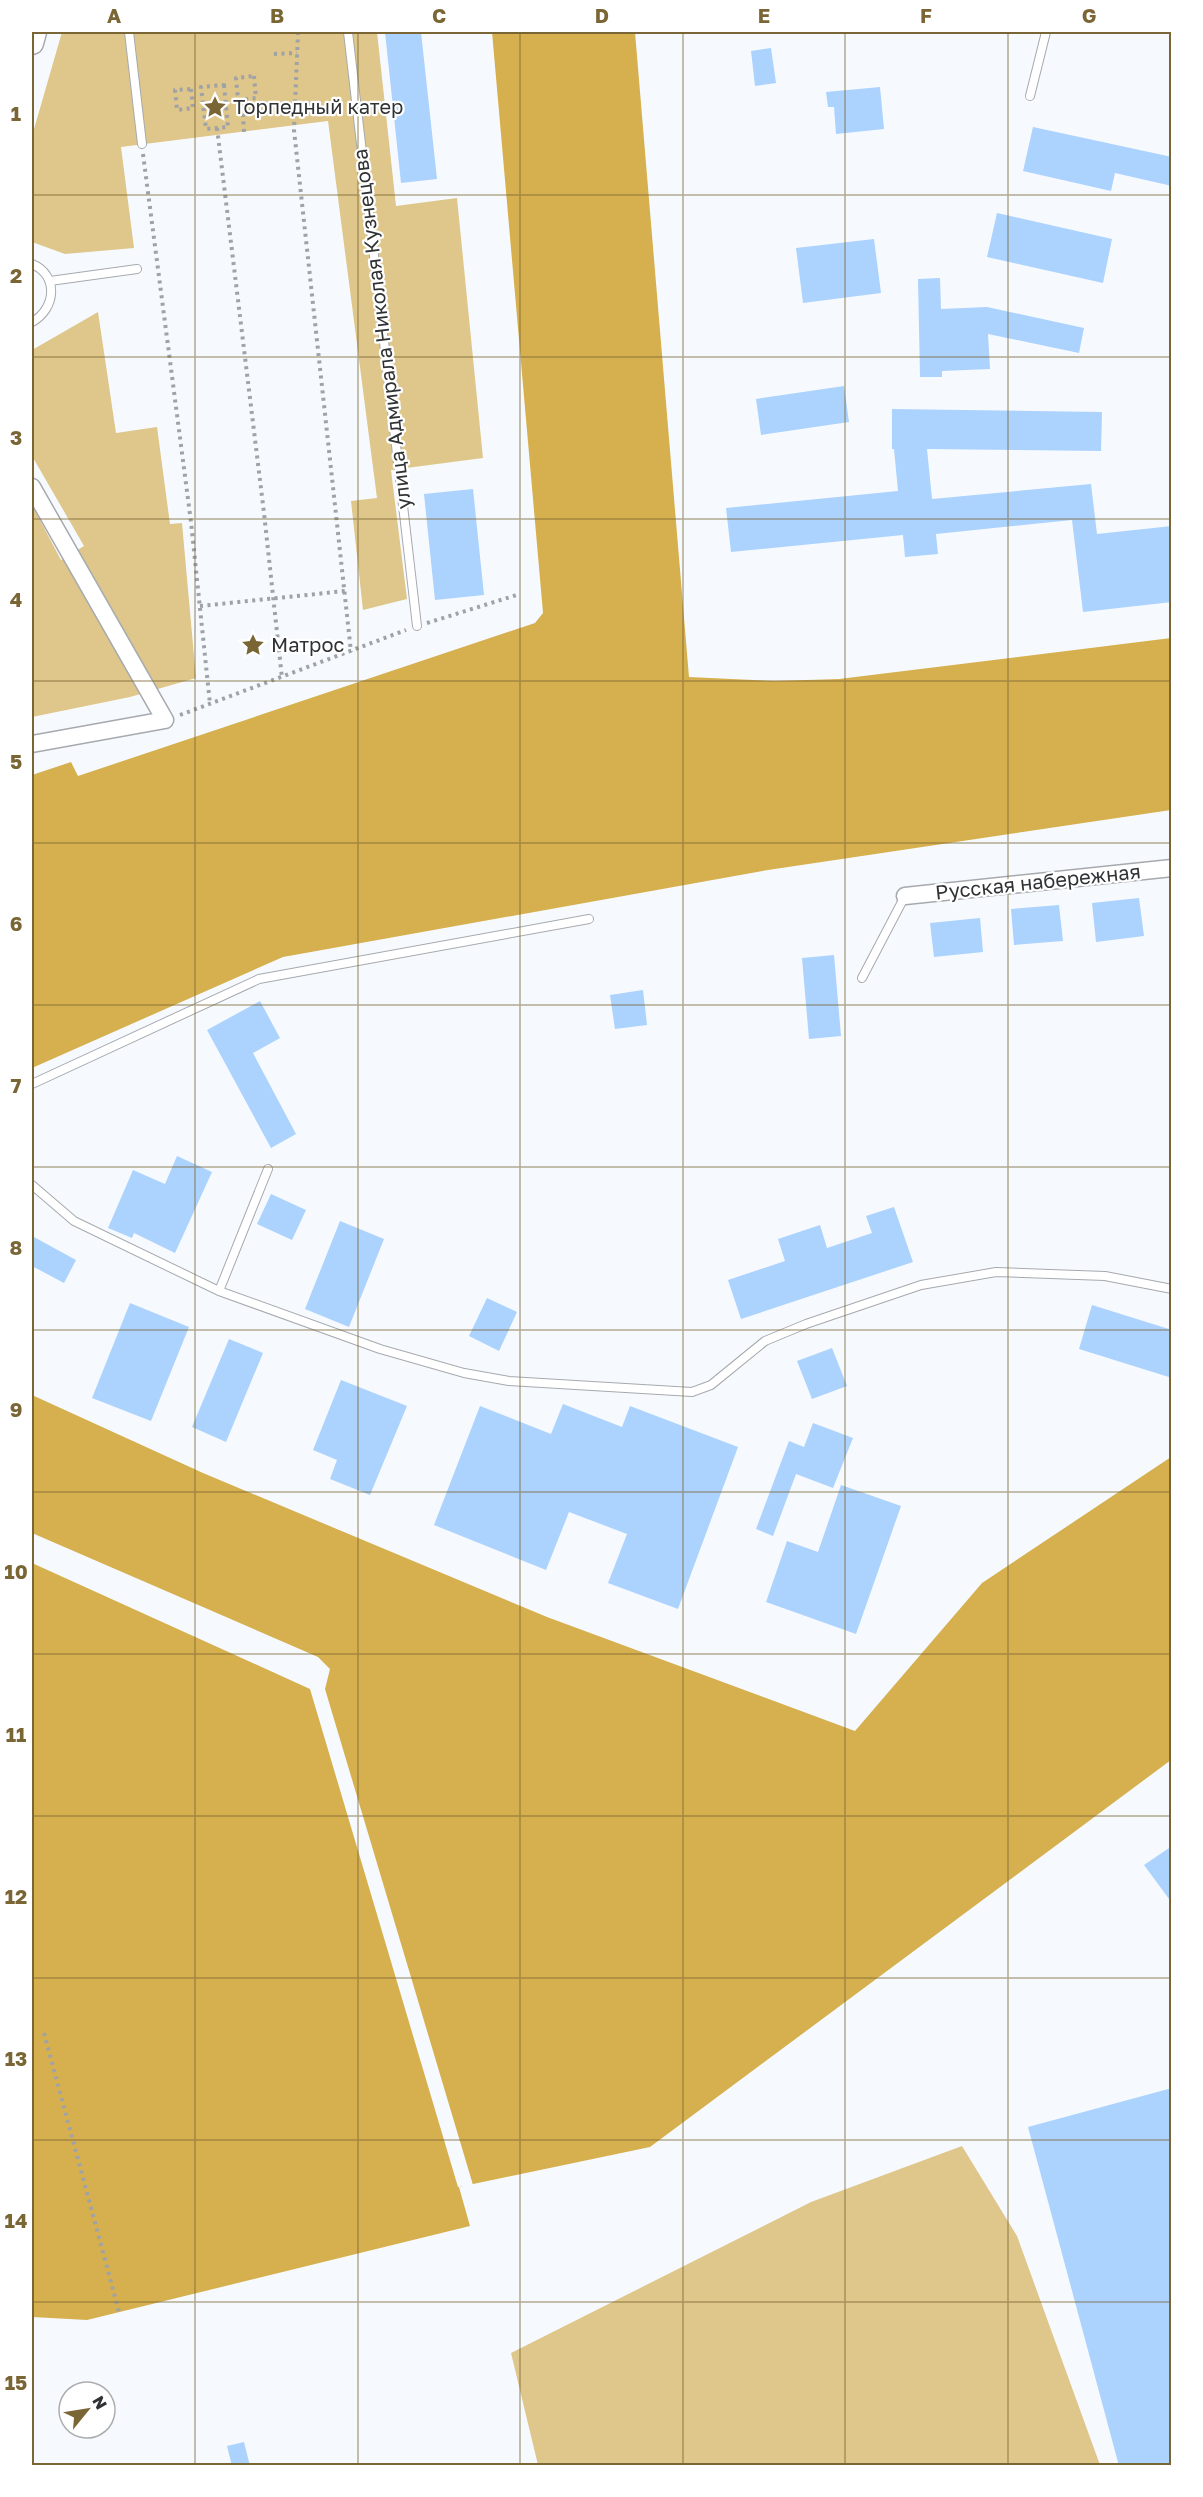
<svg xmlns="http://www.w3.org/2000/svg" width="1203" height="2497" font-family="'Golos Text',sans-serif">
<rect width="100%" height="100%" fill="#f6faff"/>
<path fill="#dfc68a" d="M62,32H377L396,206L457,198L483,458L391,470L407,599L363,610L351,501L377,498L328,121L121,147L134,248L65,254L32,242V136Z
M98,312L116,433L157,427L170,524L182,523L196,678L130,697L32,717V508L33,507L61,560L84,546L32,456V350Z
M962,2146L1017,2236L1100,2465H538L511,2353L811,2202Z"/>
<path fill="#d6b04f" d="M492,32H635L689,677L774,681L839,679L1171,638V810L768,870L283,957L32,1068V775L71,762L78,776L535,623L543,613Z
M32,1395L203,1473L547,1617L855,1731L982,1583L1171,1457V1760L650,2147L459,2187L470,2226L87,2320L32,2317Z"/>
<path fill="#f6faff" d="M32,1533L318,1657L330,1669L325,1689L473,2185L458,2187L310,1689L32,1563Z"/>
<path fill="#acd2fe" d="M385,32H421L437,179L401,183Z
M771,48L776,83L755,86L751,51Z
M880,87L884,129L836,134L834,107H828L826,92Z
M1033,127L1172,157V186L1115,173L1111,191L1023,171Z
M997,213L1112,239L1103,283L987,257Z
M874,239L881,293L803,303L796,248Z
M940,278L941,309L987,307L1084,328L1079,353L988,334L990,369L942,371V377H920L918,279Z
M844,386L849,422L761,435L756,399Z
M892,409L1102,412L1101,451L927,449L932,499L1091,484L1097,534L1172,526V602L1083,612L1072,520L936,534L938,554L905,557L903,535L731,552L726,508L898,491L894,449H892Z
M473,489L484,595L435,600L424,494Z
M1139,898L1144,936L1096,942L1092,903Z
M1059,905L1063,941L1014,945L1011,909Z
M980,918L983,952L934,957L930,923Z
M834,955L841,1036L809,1039L802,958Z
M643,990L647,1025L615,1029L610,995Z
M260,1001L280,1038L253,1053L296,1134L271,1148L207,1030Z
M177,1156L212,1172L175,1253L134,1233L132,1238L108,1228L133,1170L165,1184Z
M271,1194L306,1210L292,1240L257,1224Z
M894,1207L913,1262L741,1319L728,1280L785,1261L778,1239L820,1225L827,1248L872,1233L866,1216Z
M340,1221L384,1239L349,1327L305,1309Z
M32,1236L76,1260L64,1283L32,1266Z
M487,1298L517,1312L499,1351L469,1336Z
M130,1303L189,1327L151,1421L92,1398Z
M1092,1305L1172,1330V1378L1079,1349Z
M229,1339L263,1353L226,1442L192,1427Z
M832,1348L847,1386L812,1399L797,1361Z
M341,1380L407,1406L370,1495L330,1479L337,1460L313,1450Z
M563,1404L622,1427L630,1406L738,1447L678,1609L608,1583L627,1534L569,1512L546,1570L434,1525L480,1406L551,1434Z
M813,1423L853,1438L833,1488L796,1474L773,1536L756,1529L789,1441L804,1447Z
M841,1485L901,1506L856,1634L766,1602L787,1541L818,1552Z
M1172,1846V1903L1144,1865Z
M1172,2088V2466H1119L1028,2127Z
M244,2442L250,2466H232L227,2446Z"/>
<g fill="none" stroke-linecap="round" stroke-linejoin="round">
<g stroke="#a6aaae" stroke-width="10">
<path id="lane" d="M129,32L142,144
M348,32L417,626
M1030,96L1046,32
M32,264C59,275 56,309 32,322
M50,281L137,269
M862,978L905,896
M32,1084L259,979L589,919
M268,1169L219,1291L380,1349L464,1373L509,1381L692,1392L711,1385L765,1341L806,1324L921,1285L996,1272L1105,1276L1172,1289
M32,1185L74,1221L219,1291"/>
</g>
<g stroke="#a6aaae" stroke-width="19">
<path id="street" d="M32,487L165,720L32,744
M905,896L1172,868"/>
</g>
<g stroke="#a6aaae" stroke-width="25">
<path id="secondary" d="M32,43L35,32"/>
</g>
<path stroke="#9fa2a6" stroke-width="4" stroke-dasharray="3 4.5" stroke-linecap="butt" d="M298,32L294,130L351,652
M274,54L297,53
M254,76L256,98L238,100L236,78Z
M224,85L228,127L206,129L201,87Z
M191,89L193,108L177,110L175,90Z
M242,99L244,132
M217,128L264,513L282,678
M143,154L191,522L210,704
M200,606L345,591
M427,623L520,594
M180,715L406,630
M44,2033L119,2312"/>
<use href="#lane" stroke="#fff" stroke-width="8"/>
<use href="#street" stroke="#fff" stroke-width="16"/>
<use href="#secondary" stroke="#fff" stroke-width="22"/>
</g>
<path fill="none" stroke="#7a6635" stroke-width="1.5" stroke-opacity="0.55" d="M195,32V2466M358,32V2466M520,32V2466M683,32V2466M845,32V2466M1008,32V2466M32,195H1172M32,357H1172M32,519H1172M32,681H1172M32,843H1172M32,1005H1172M32,1167H1172M32,1330H1172M32,1492H1172M32,1654H1172M32,1816H1172M32,1978H1172M32,2140H1172M32,2302H1172"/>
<defs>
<g id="sight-bare" transform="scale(1.8)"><path d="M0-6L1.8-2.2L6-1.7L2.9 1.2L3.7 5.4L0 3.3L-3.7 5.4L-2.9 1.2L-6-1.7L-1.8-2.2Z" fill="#7a6635" stroke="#fff" stroke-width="2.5" paint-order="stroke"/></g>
</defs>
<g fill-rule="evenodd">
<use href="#sight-bare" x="215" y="107"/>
<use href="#sight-bare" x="253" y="645"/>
</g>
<g text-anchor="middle" stroke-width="4.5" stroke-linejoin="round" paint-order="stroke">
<g font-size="20" fill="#303234" stroke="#fff" text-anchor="start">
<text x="233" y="114">Торпедный катер</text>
<text x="271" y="652">Матрос</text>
</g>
<g font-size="20" fill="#303234" stroke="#fff">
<text transform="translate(382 329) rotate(-97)" y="7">улица Адмирала Николая Кузнецова</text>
<text transform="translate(1038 882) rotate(-6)" y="7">Русская набережная</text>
</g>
</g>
<rect width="1203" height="2497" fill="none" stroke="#ffffff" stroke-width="66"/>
<g transform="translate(87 2410) rotate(60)"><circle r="28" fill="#ffffff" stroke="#acadae" stroke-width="1.5"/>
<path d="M0-4.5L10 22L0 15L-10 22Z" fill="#7a6635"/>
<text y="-9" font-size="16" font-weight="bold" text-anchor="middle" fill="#303234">N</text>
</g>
<rect x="33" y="33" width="1137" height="2431" fill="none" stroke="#7a6635" stroke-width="2"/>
<g font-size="20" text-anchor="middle" font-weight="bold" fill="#7a6635">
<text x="114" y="23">A</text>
<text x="277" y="23">B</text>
<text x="439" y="23">C</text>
<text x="602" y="23">D</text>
<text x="764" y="23">E</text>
<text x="926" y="23">F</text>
<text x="1089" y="23">G</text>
<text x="16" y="121">1</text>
<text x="16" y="283">2</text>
<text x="16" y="445">3</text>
<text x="16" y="607">4</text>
<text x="16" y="769">5</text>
<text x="16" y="931">6</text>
<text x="16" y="1093">7</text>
<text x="16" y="1255">8</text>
<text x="16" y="1417">9</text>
<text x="16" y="1579">10</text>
<text x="16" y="1742">11</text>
<text x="16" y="1904">12</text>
<text x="16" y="2066">13</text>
<text x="16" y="2228">14</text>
<text x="16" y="2390">15</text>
</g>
</svg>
